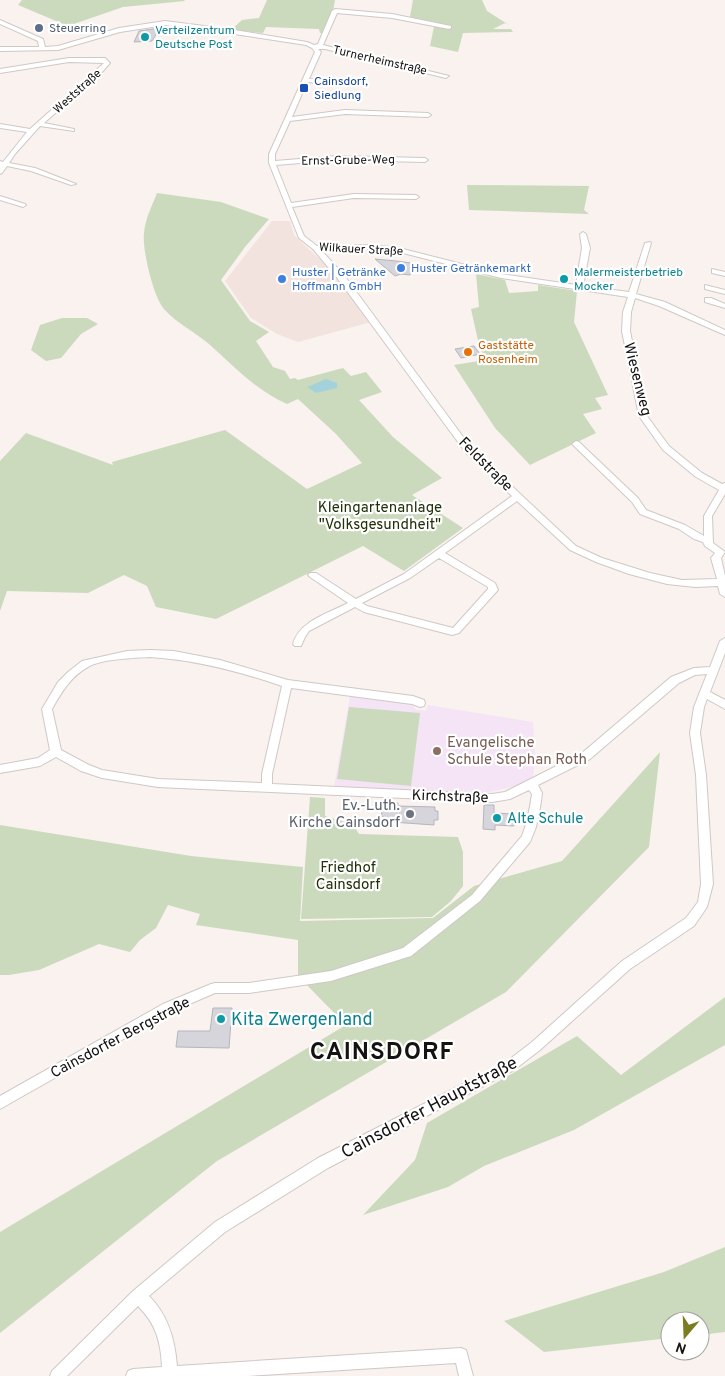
<svg xmlns="http://www.w3.org/2000/svg" width="725" height="1376" font-family="Overpass,sans-serif">
<rect width="100%" height="100%" fill="#f9f2ef"/>
<path fill="#f2e3de" d="M272,221H290L294,235L329,268L371,322L298,342L277,334L251,318L225,281Z"/>
<path fill="#f4e4f6" d="M350,696L411,702L415,709L426,711L428,705L533,722L535,757L533,777L520,785L476,795L334,787Z"/>
<path fill="#cbdabc" d="M22,0H184L185,1L123,7L68,26L18,5Z
M267,0H335L333,11L324,33H320L319,29L266,27L263,33L231,30L242,20L259,18Z
M413,0H482L487,11L509,25L505,23L493,29H511L513,32L463,33L458,52L430,46L435,22L410,17Z
M467,185L589,186L584,210L589,214L469,210Z
M157,193L221,202L269,219L245,247L221,280L250,321L269,332L256,341L273,367L285,371L290,379L295,378L298,380L343,368L351,376L366,372L382,392L359,400L393,437L442,478L412,495L463,528L404,571L363,546L216,619L156,607L147,586L124,575L88,593L7,591L0,611V461L26,433L113,465L112,462L225,430L307,489L362,463L336,434L298,399L287,404C253,388 236,368 209,344C195,332 176,323 164,309C153,296 142,249 144,233C145,219 152,206 157,193Z
M476,274L505,280L509,293L538,291V285L577,291L574,322L608,395L595,398L602,409L583,414L596,433L530,465L495,428L454,365L485,360L479,345L471,309L479,307Z
M62,318H87L98,324L81,334L61,358L46,361L31,350L40,325Z
M349,707L420,713L411,786L337,779Z
M660,752L649,847L506,992L217,1161L0,1333V1232L346,1025L298,976V940L196,925L200,914L168,905L156,928L140,940L130,952L99,944L39,970L9,975H0V825L191,856L303,867L300,921L433,918L474,886L562,861Z
M310,797L325,798V816L353,824L359,834L458,837L463,852V886L451,901L432,917L301,919Z
M725,997V1045L574,1130L484,1166L448,1187L363,1215L415,1160L427,1123L577,1036L621,1075Z
M725,1247V1332L700,1335V1321H670V1338L544,1352L504,1321L664,1272Z"/>
<path fill="#a4d2db" d="M326,379L337,383V388L316,393L307,387Z"/>
<path fill="#d6d5db" stroke="#b6b5bb" d="M160,28L152,41L134,42L139,31Z
M375,259L396,261L419,264L416,272H411L410,275L401,274L395,276Z
M474,346L480,354L461,358L455,349Z
M390,803H398V806L435,807V811H438V820H434V825L392,822L381,816L382,811L390,807Z
M484,805H494V813L514,814V826L495,825V830L483,829Z
M213,1008H232L229,1048L176,1047L178,1031H210Z"/>
<g fill="none" stroke-linecap="round" stroke-linejoin="round">
<g stroke="#cfc8c6" stroke-width="2">
<path id="minor" d="M335,9L392,14L451,26V28L449,29L392,18L337,13L323,45L449,76L446,78L325,49H318L321,52L309,79L345,81L348,83L345,85L307,82L292,117L345,110L428,113L431,115L428,117L345,114L290,121L275,154V161L337,156L425,158L428,160L425,162L337,160L276,165L291,203L354,194L416,195L419,197L416,199L354,198L292,207L304,236L317,246L371,245L399,248L501,274L576,285L582,248L580,234L583,232L586,234L590,248L583,286L629,292L645,243L650,242L651,243L636,294L665,302L725,330V335L659,306L635,298L631,312L630,331L647,416L669,446L702,473L722,484L725,483V494L712,516L713,543L725,552L721,558L725,576V597L720,594L718,586L695,587L667,584L629,574L596,562L570,550L517,501L445,553L495,583L498,590L459,633L452,635L364,612L355,607L309,631L305,637L301,646H295L293,644C299,621 329,613 348,603L310,577L308,575L310,573H316L356,599L404,574L512,496L466,453L338,279L313,249L299,238L269,163V154L315,52L312,48L306,45L228,33L165,25L120,32L58,50L0,51V47H39L38,41L0,24V20L43,39L45,47L58,46L119,28L165,21L228,29L307,42L314,45L318,44L332,11ZM371,249L399,252L501,278L628,297L623,312L622,331L639,416L663,450L696,477L719,490L704,516V536L685,525L646,510L638,498L579,442L576,441L572,444L632,502L640,514L679,529L694,539L703,542L705,546L715,553L711,558L717,579L682,580L650,573L602,558L576,546L472,449L344,275L321,250ZM439,558L488,587V589L453,628L367,606L362,603L410,578Z
M69,58H105L110,63L103,71L44,123L74,129V131L40,126L15,154L9,163L35,168L76,184L71,185L31,171L7,166L2,173L0,174V161L3,162L27,132L0,128V124L30,129L104,63L69,62L0,73V69Z
M0,196L25,204L26,205L23,207L0,200Z
M712,269L725,272V276L712,273Z
M705,285L725,290V294L705,289Z
M705,298H711L725,304V308L705,302Z
M725,638V653L710,692L725,700V709L707,699L704,707L700,733L706,775L713,884L707,907L694,926L630,969L540,1050L514,1070L328,1168L225,1232L149,1296C168,1315 175,1339 177,1366L461,1348L466,1350L473,1376H459L456,1363L247,1376H126L128,1371L133,1369L162,1367C161,1342 156,1324 138,1306L67,1376H50L52,1371L133,1291L215,1222L318,1158L506,1062L532,1042L622,961L686,918L698,902L701,884L696,775L690,733L694,707L707,674L695,675L679,683L590,759L538,785L542,793L541,802L536,827L530,842L480,901L411,956L331,981L249,993H215L171,1012L0,1109V1096L163,1004L211,984L215,983H249L331,971L403,948L472,895L522,836C527,823 530,808 532,794L529,790L510,799L492,802L158,787L102,778L81,771L56,757L40,766L0,773V765L38,758L50,750L42,709L58,682L68,672L82,661L127,651L150,650L174,651L220,660L288,680L413,696L424,700L425,703L424,706L420,707L412,704L291,688L272,774V784L492,794L505,792L582,753L671,677L694,668L710,667L720,641ZM150,657C196,660 238,671 282,686L262,774V783L158,779L102,770L89,765L61,750L52,709C61,693 71,676 88,667C101,659 134,658 150,657Z"/>
</g>
<use href="#minor" fill="#fff" fill-rule="evenodd"/>
</g>
<circle fill="#5c6f8a" stroke="#fff" stroke-width="2" cx="39" cy="28" r="5"/>
<g fill="#0f9aa8" stroke="#fff" stroke-width="2">
<circle cx="145" cy="37" r="5"/>
<circle cx="564" cy="279" r="5"/>
<circle cx="497" cy="818" r="5"/>
<circle cx="221" cy="1019" r="5"/>
</g>
<rect fill="#1a4fb4" stroke="#fff" stroke-width="2" x="299" y="83" width="10" height="10" rx="2.5"/>
<g fill="#3f7fe0" stroke="#fff" stroke-width="2">
<circle cx="401" cy="268" r="5"/>
<circle cx="282" cy="279" r="5"/>
</g>
<circle fill="#e8710a" stroke="#fff" stroke-width="2" cx="468" cy="352" r="5"/>
<circle fill="#8d6e63" stroke="#fff" stroke-width="2" cx="437" cy="751" r="5"/>
<circle fill="#6b7280" stroke="#fff" stroke-width="2" cx="410" cy="814" r="5"/>
<g text-anchor="middle" stroke-width="4.5" stroke-linejoin="round" paint-order="stroke">
<g font-size="12" fill="#4e5e75" stroke="#fff" text-anchor="start">
<text x="49" y="32">Steuerring</text>
</g>
<g font-size="12" fill="#0d838f" stroke="#fff" text-anchor="start">
<text x="155" y="34">Verteilzentrum<tspan x="155" dy="14">Deutsche Post</tspan></text>
<text x="574" y="276">Malermeisterbetrieb<tspan x="574" dy="14">Mocker</tspan></text>
</g>
<g font-size="12" fill="#151312" stroke="#fff">
<text transform="translate(380 60) rotate(13)" y="4">Turnerheimstraße</text>
<text transform="translate(77 91) rotate(-42)" y="4">Weststraße</text>
<text transform="translate(348 160) rotate(-1)" y="4">Ernst-Grube-Weg</text>
<text transform="translate(361 249) rotate(3)" y="4">Wilkauer Straße</text>
</g>
<g font-size="12" fill="#164399" stroke="#fff" text-anchor="start">
<text x="314" y="85">Cainsdorf,<tspan x="314" dy="14">Siedlung</tspan></text>
</g>
<g font-size="12" fill="#366cbe" stroke="#fff" text-anchor="start">
<text x="411" y="272">Huster Getränkemarkt</text>
<text x="292" y="276">Huster | Getränke<tspan x="292" dy="14">Hoffmann GmbH</tspan></text>
</g>
<g font-size="12" fill="#c56008" stroke="#fff" text-anchor="start">
<text x="478" y="349">Gaststätte<tspan x="478" dy="14">Rosenheim</tspan></text>
</g>
<g font-size="15" fill="#151312" stroke="#fff">
<text transform="translate(638 379) rotate(76)" y="5">Wiesenweg</text>
<text transform="translate(486 464) rotate(45)" y="5">Feldstraße</text>
<text transform="translate(450 796) rotate(2)" y="5">Kirchstraße</text>
<text transform="translate(120 1037) rotate(-28)" y="5">Cainsdorfer Bergstraße</text>
</g>
<g font-size="15" fill="#213009" stroke="#fff">
<text x="380" y="512">Kleingartenanlage<tspan x="380" dy="17">"Volksgesundheit"</tspan></text>
<text x="348" y="872">Friedhof<tspan x="348" dy="17">Cainsdorf</tspan></text>
</g>
<g font-size="15" fill="#785e54" stroke="#fff" text-anchor="start">
<text x="447" y="747">Evangelische<tspan x="447" dy="17">Schule Stephan Roth</tspan></text>
</g>
<g font-size="15" fill="#5b616d" stroke="#fff" text-anchor="end">
<text x="400" y="810">Ev.-Luth.<tspan x="400" dy="17">Kirche Cainsdorf</tspan></text>
</g>
<g font-size="15" fill="#0d838f" stroke="#fff" text-anchor="start">
<text x="507" y="823">Alte Schule</text>
</g>
<g font-size="18" fill="#0d838f" stroke="#fff" text-anchor="start">
<text x="231" y="1025">Kita Zwergenland</text>
</g>
<g font-size="18" fill="#151312" stroke="#fff">
<text transform="translate(429 1107) rotate(-28)" y="6">Cainsdorfer Hauptstraße</text>
</g>
<g font-size="24" font-weight="bold" letter-spacing="1" fill="#151312" stroke="#fff">
<text x="382" y="1059">CAINSDORF</text>
</g>
</g>
<g transform="translate(685 1336) rotate(199)"><circle r="24" fill="#ffffff" stroke="#a1a1a0"/>
<path d="M0-4L9 19L0 12L-9 19Z" fill="#7b7c24"/>
<text y="-8" font-size="14" font-weight="bold" text-anchor="middle" fill="#151312">N</text>
</g>
</svg>
